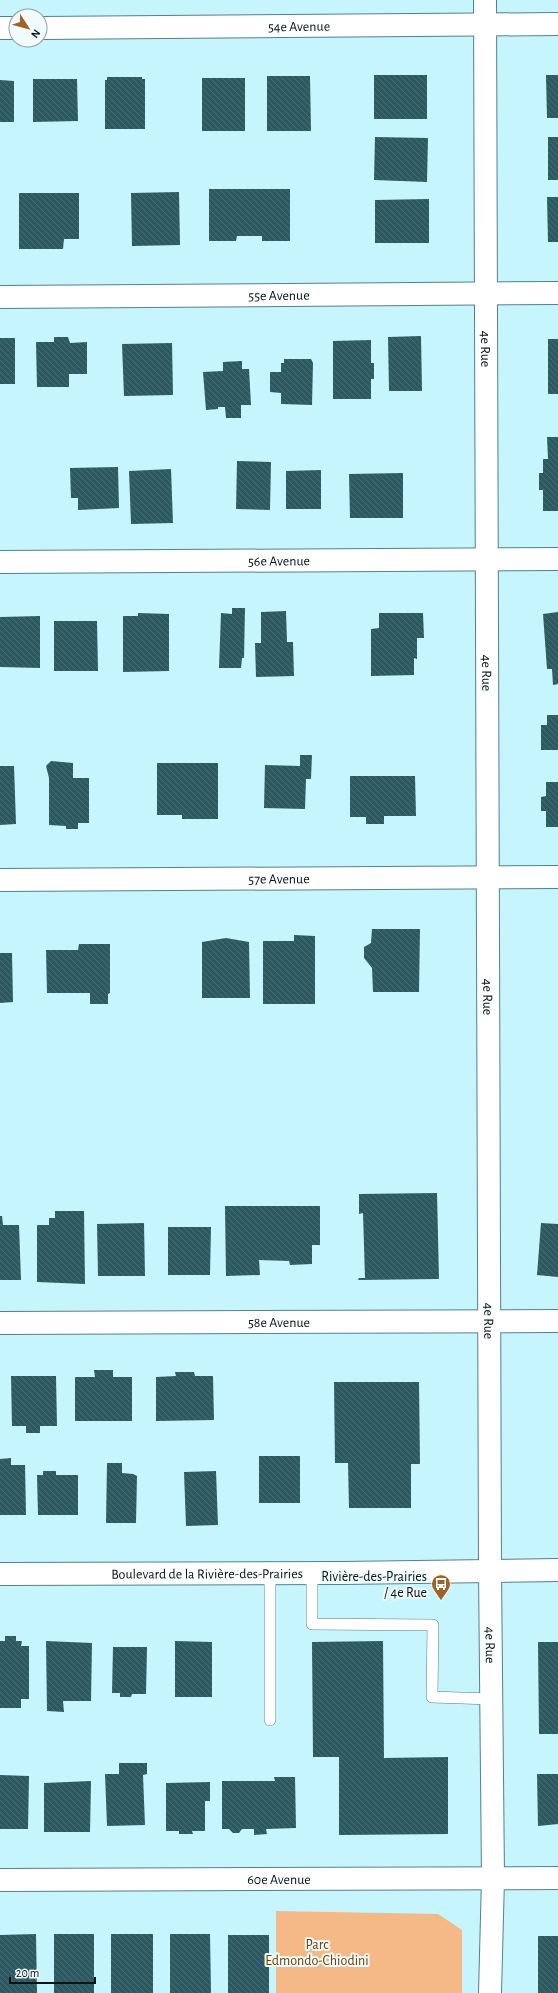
<svg xmlns="http://www.w3.org/2000/svg" width="558" height="1993" font-family="'Alegreya Sans',sans-serif">
<defs>
<pattern id="building-back-hatch" width="6" height="6" patternUnits="userSpaceOnUse"><rect width="6" height="6" fill="#2d5960"/><path d="M-1 5l2 2M0 0l6 6M5-1l2 2" fill="none" stroke="#486c72"/></pattern>
</defs>
<rect width="100%" height="100%" fill="#c6f5fe"/>
<path fill="#f5b988" d="M276,1911L438,1914L462,1930V1993H276Z"/>
<path fill="url(#building-back-hatch)" d="M374,75H427V119H374Z
M546,75H558V118H547Z
M267,76H310L311,131H267Z
M107,77H142V79H145V129H105V80H107Z
M202,78H245V131H202Z
M33,79H77L78,121L33,122Z
M0,80L14,81V122H0Z
M375,137L428,138L427,182L374,180Z
M548,137H558V180H548Z
M209,189H290V241H262V236H237L236,241H209Z
M179,192L180,245L132,246L131,193Z
M19,193H79V239H64L63,249H19Z
M547,197H558V242H548Z
M429,199V243H375V200Z
M421,336L422,391H389L388,337Z
M54,337H68L70,343L87,342V374H69V387H37L36,342H54Z
M0,338H15V384H0Z
M548,339H558V394H548Z
M371,340V363H374V379H371V399H333V341Z
M172,343L173,395L124,396L122,344Z
M284,359H311L313,363L312,405L281,404V393L270,392V372H281V363H284Z
M242,361V369H249L251,405H241V418H226L225,407H218V409L206,410L203,372L223,371V362Z
M547,437H558V511H543V490H539V473H543V459H548Z
M237,461L271,462L270,510L236,509Z
M118,467L119,508L78,510V498H71L70,468Z
M171,469L173,523L131,524L129,471Z
M321,470V509H286V471Z
M403,473V518H350L349,474Z
M232,608H245L244,658H242L241,668H219L221,613L232,614Z
M286,611L287,642H293L294,676L256,677L255,643H261V612Z
M558,612V684L553,685L552,669H547L543,614Z
M138,613L169,614V671L123,672V616H138Z
M379,613H423L424,638H417V659L414,658V675L371,676V629L379,628Z
M40,616V668L0,667V617Z
M54,621H97L98,671H54Z
M547,715H558V750H541V725H547Z
M300,755H312L311,779H306L305,809L264,808L265,765L300,766Z
M51,761L73,763V778H89V823H78V829H66V826L49,825V778L46,766Z
M157,763H218V819H182V815H157Z
M0,766H14L16,824L0,825Z
M350,776H415L416,816H384V824H366V817H350Z
M546,782H558V827H546V811H541V797L546,796Z
M372,929H420L419,992H373L372,968L364,958V947L371,943Z
M294,935L315,936V1004H263V941H294Z
M226,938L249,942L250,998H202V942Z
M79,944H110V993L108,994V1004H90V993H47L46,950H78Z
M0,953H12L13,1002L0,1003Z
M437,1193L439,1279L358,1280L359,1278H365L363,1213L359,1214V1194Z
M225,1206H320V1245H312V1264L290,1265L289,1261L259,1260L260,1275L226,1276Z
M55,1211H84L85,1284L37,1282V1225H49V1218H55Z
M0,1216H2L3,1225H19L21,1280H0Z
M144,1223L145,1276H98L97,1224Z
M541,1223L558,1224V1277L537,1275Z
M168,1227H211L210,1275H168Z
M94,1370H113V1377H132V1421H75V1377H95Z
M175,1372H194L195,1376H213L214,1420L156,1421V1377L176,1376Z
M11,1376H56L57,1426H40V1433H26V1426H12Z
M334,1382H419L420,1464H411V1508H349L348,1463H335Z
M259,1456H300V1503H259Z
M11,1458V1465H25L26,1515H0V1459Z
M107,1463H122V1473L133,1474L137,1476L136,1523H106Z
M43,1471H56V1475H78V1515H38L37,1475H43Z
M216,1471L218,1525L186,1526L184,1472Z
M5,1636H16V1641H22L21,1646H29V1699H21V1708H0V1641H5Z
M46,1641L92,1643L91,1701H63L64,1712L47,1711Z
M175,1641L212,1642V1697H175Z
M383,1641L384,1758L448,1757V1834L339,1835V1757H313L312,1642Z
M538,1642H558V1734H539Z
M113,1647H147L146,1694H132L131,1697H120V1693H112Z
M119,1763H147V1774L143,1775L145,1825L107,1826L105,1774H119Z
M537,1774H558V1824L538,1826Z
M0,1775L29,1776L28,1829H0Z
M274,1777H295L296,1828L266,1829L267,1834L254,1835V1829H242L239,1833H233L229,1829H222V1781H275Z
M91,1781L90,1832H44V1783Z
M210,1782V1801H205V1831H192L193,1834H179V1831H166V1783Z
M36,1934L37,1993H0V1935Z
M54,1934H94V1993H54Z
M111,1934H153V1993H111Z
M170,1934H210L211,1993H170Z
M228,1935H269V1993H228Z
M538,1936H558V1993H538Z"/>
<g fill="none" stroke-linecap="round" stroke-linejoin="round">
<g stroke="#548088" stroke-width="12">
<path id="service" d="M270,1573V1720
M312,1573V1624L433,1625L432,1697L491,1699"/>
</g>
<g stroke="#548088" stroke-width="24">
<g id="minor">
<path id="s1" d="M485,0L490,1570L493,1878L490,1993"/>
<path d="M0,28H16"/>
<path id="s2" d="M40,28L558,24"/>
<path id="s3" d="M0,297L558,293"/>
<path id="s4" d="M0,562L558,559"/>
<path id="s5" d="M0,880L558,877"/>
<path id="s6" d="M0,1323L558,1321"/>
<path id="s7" d="M0,1880L558,1878"/>
</g>
</g>
<g stroke="#548088" stroke-width="24">
<g id="tertiary">
<path id="s8" d="M0,1574L342,1573L558,1570"/>
</g>
</g>
<use href="#service" stroke="#fff" stroke-width="11"/>
<use href="#minor" stroke="#fff" stroke-width="22"/>
<use href="#tertiary" stroke="#fff" stroke-width="22"/>
</g>
<defs>
<g id="bus-pin" transform="scale(1)"><path d="M0 17L-7.5 6A9.5 9.5 0 1 1 7.5 6Z" fill="#a06227" stroke="#f2fbfc"/><path d="M-5-6H5V4H4V6H2V4H-2V6H-4V4H-5ZM-3.5-4V0h7V-4ZM-3.5 1.2v1.5H-2V1.2ZM2 1.2v1.5H3.5V1.2Z" fill="#fff"/></g>
</defs>
<g fill-rule="evenodd">
<use href="#bus-pin" x="441" y="1584"/>
</g>
<g text-anchor="middle" stroke-width="4" stroke-linejoin="round" paint-order="stroke">
<g font-size="14" fill="#031316" stroke="#f2fbfc">
<text dy="5" stroke="none"><textPath href="#s2" startOffset="259">54e Avenue</textPath></text>
<text dy="5" stroke="none"><textPath href="#s3" startOffset="279">55e Avenue</textPath></text>
<text dy="5" stroke="none"><textPath href="#s1" startOffset="349">4e Rue</textPath></text>
<text dy="5" stroke="none"><textPath href="#s4" startOffset="279">56e Avenue</textPath></text>
<text dy="5" stroke="none"><textPath href="#s1" startOffset="673">4e Rue</textPath></text>
<text dy="5" stroke="none"><textPath href="#s5" startOffset="279">57e Avenue</textPath></text>
<text dy="5" stroke="none"><textPath href="#s1" startOffset="997">4e Rue</textPath></text>
<text dy="5" stroke="none"><textPath href="#s1" startOffset="1321">4e Rue</textPath></text>
<text dy="5" stroke="none"><textPath href="#s6" startOffset="279">58e Avenue</textPath></text>
<text dy="5" stroke="none"><textPath href="#s8" startOffset="207">Boulevard de la Rivière-des-Prairies</textPath></text>
<text dy="5" stroke="none"><textPath href="#s1" startOffset="1645">4e Rue</textPath></text>
<text dy="5" stroke="none"><textPath href="#s7" startOffset="279">60e Avenue</textPath></text>
</g>
<g font-size="14" fill="#031316" stroke="#f2fbfc" text-anchor="end">
<text x="427" y="1581">Rivière-des-Prairies<tspan x="427" dy="16">/ 4e Rue</tspan></text>
</g>
<g font-size="14" fill="#703d02" stroke="#f2fbfc">
<text x="317" y="1949">Parc<tspan x="317" dy="16">Edmondo-Chiodini</tspan></text>
</g>
</g>
<g transform="translate(28 28) rotate(126)"><circle r="19" fill="#f2fbfc" stroke="#929ea0"/>
<path d="M0-3L7 15L0 10L-7 15Z" fill="#a06227"/>
<text y="-6" font-size="11" font-weight="bold" text-anchor="middle" fill="#031316">N</text>
</g>
<path d="M10 1977v6h85v-6" fill="none" stroke="#031316" stroke-width="2"/>
<text x="16" y="1977" font-size="12" fill="#031316" stroke="#f2fbfc" stroke-width="3" paint-order="stroke">20 m</text>
</svg>
